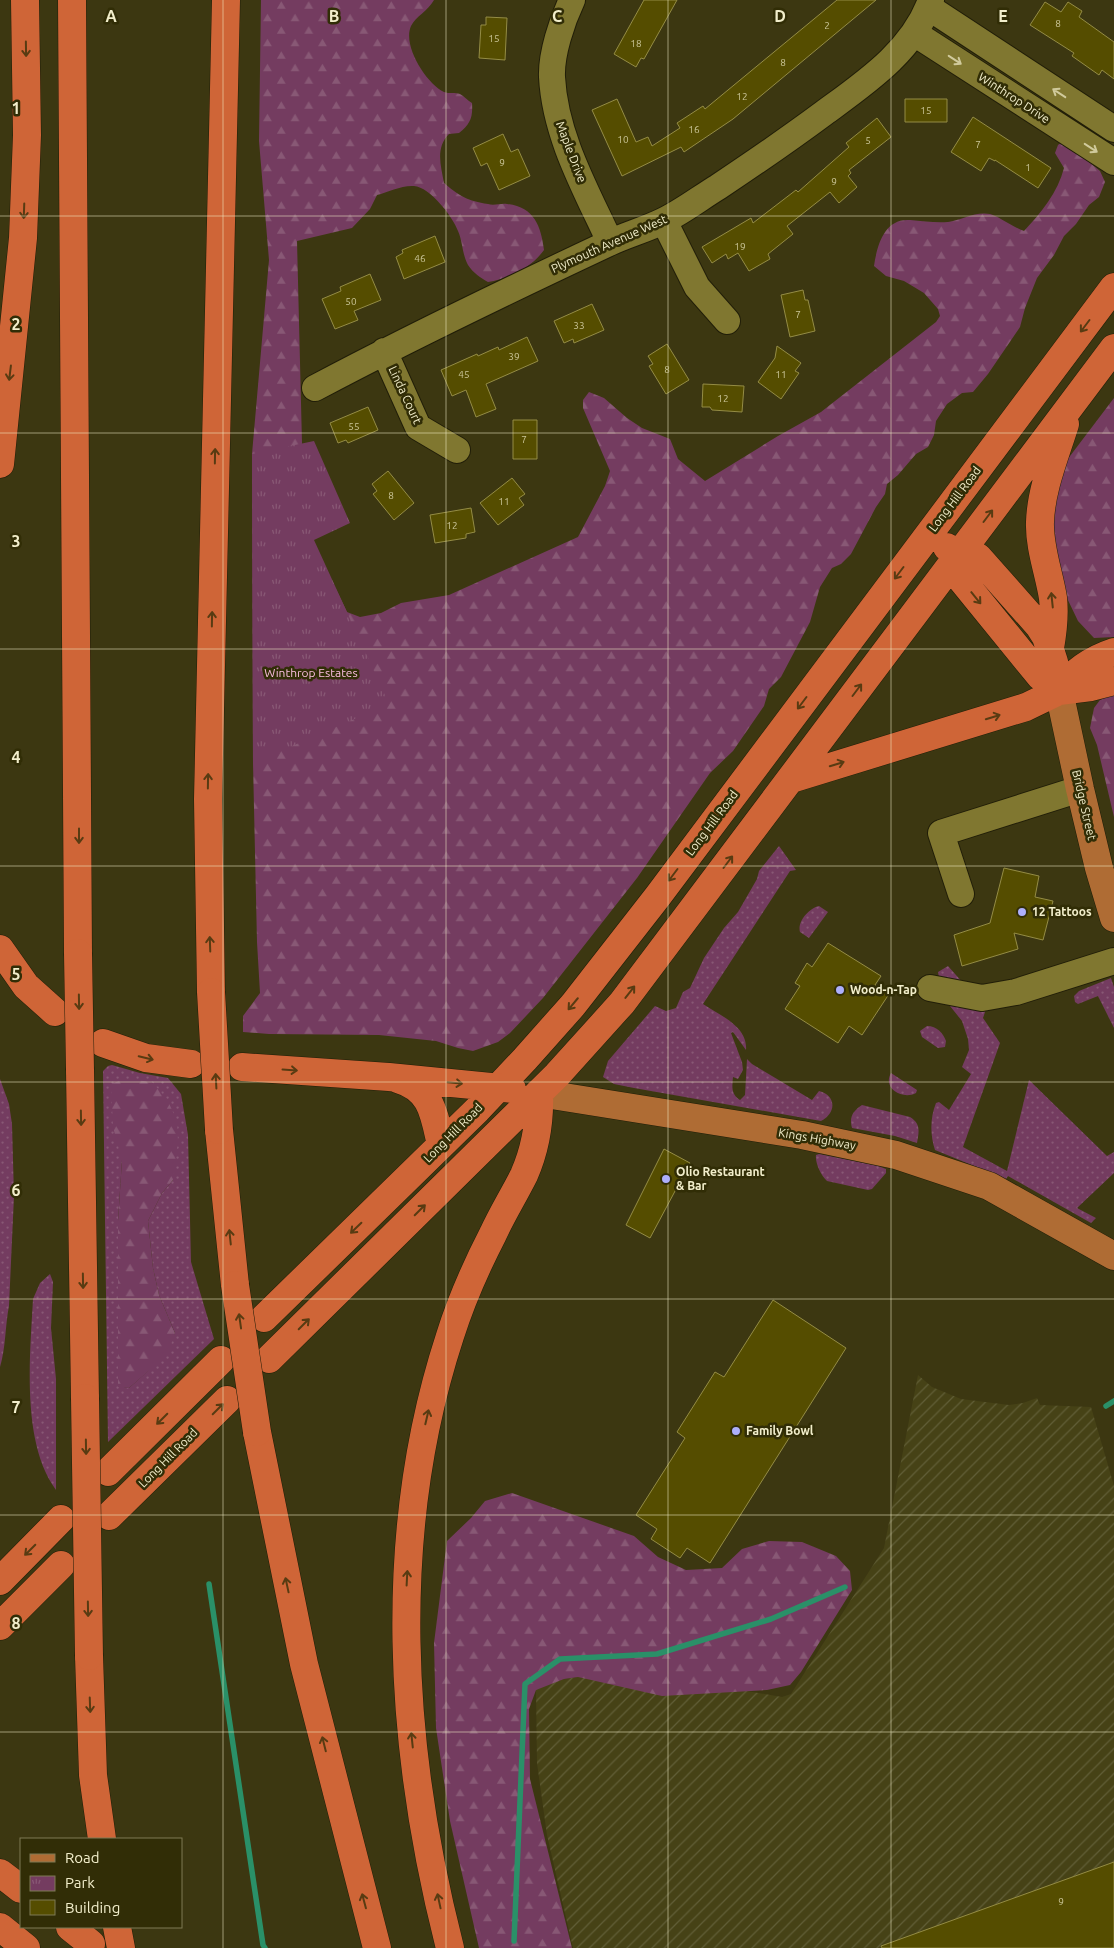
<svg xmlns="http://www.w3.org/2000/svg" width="1114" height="1948" font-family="Ubuntu,sans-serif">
<defs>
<pattern id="industrial-furrows" width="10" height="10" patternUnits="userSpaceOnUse" patternTransform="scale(1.25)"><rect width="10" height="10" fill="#464216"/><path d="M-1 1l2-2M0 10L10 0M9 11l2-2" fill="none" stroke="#615e37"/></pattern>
<pattern id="grass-dots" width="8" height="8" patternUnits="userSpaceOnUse" patternTransform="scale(1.25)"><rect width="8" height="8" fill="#743c60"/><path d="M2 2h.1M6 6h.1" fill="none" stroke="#885875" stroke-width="1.8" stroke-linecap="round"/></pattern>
<pattern id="forest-firs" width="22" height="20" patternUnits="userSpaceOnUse" patternTransform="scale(1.25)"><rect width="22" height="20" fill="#743c60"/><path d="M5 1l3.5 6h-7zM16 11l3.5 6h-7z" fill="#885875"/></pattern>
<pattern id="park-tufts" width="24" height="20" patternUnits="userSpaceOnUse" patternTransform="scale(1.25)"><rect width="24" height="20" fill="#743c60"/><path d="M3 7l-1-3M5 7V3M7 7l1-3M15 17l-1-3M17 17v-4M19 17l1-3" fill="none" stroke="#885875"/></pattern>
</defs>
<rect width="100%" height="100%" fill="#3c3711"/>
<path fill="url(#industrial-furrows)" d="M918,1375L932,1387L961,1399L1009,1405L1023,1403L1037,1398L1040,1405L1091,1407L1114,1486V1948H573L547,1835L537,1763L536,1689L564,1679L578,1677L695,1682L782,1697L791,1694L884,1548Z"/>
<path fill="url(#grass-dots)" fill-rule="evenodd" d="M779,846L796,870L790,871L703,1004C719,1015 748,1026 746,1050L733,1032L731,1033L742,1062L743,1070L738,1079L733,1077C732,1087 731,1094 740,1100L745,1095L747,1059L752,1064L812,1100L819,1091C836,1095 837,1113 821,1121L634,1088L614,1084L603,1077L608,1061L655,1006L666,1011L676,1008L683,992L690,988L704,958L724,928L738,912L757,879L759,871Z
M819,906L828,912L809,938L800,932C797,922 809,908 819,906Z
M948,966L986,1009L983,1018L1000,1043L963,1147L1007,1171L1029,1080L1107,1156L1114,1152V1173L1077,1208L1096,1218L1091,1223L1008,1176L1006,1179L935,1150C930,1135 930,1118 936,1103L939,1102L949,1110L971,1074L962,1067L969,1050L968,1039L962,1021L946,1001L941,990L938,972Z
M1111,978L1114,987V1028L1098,996L1078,1004L1075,1002L1074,996L1079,991Z
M927,1026C937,1026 943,1033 946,1041L945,1047L938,1048L922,1037L920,1031Z
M112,1065L140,1073L168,1078L181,1094L188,1135L191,1262L214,1339L108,1442L103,1071L108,1066ZM122,1160L173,1180L162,1193L148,1221L153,1268L159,1295L175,1333L148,1371L129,1388L118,1386V1221Z
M891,1073L917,1090L916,1093C903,1100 882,1089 891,1073Z
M0,1079L9,1104L12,1124L14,1196L9,1306C5,1326 6,1347 0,1367Z
M862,1105L910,1117C921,1124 919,1131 917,1143L895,1136L852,1128C849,1117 853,1111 862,1105Z
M819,1154L878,1166L886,1169V1173L872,1189L868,1190L827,1181C821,1176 815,1163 816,1155Z
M50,1274L53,1282L51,1328L56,1379V1490C21,1443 30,1355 33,1299L40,1283Z"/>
<path fill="url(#forest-firs)" d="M261,0H434C428,11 416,16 411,26C402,46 427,84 444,92C449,94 455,92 460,94C464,96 468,101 472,103C473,118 470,124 459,133L449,134C435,148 441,166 444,183C459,196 468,201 488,204C494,206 501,203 507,204C534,207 541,226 544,250C531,268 510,278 488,282C481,278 473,273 468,265C462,254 463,242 458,231C453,217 430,187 414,186C402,185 388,192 377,195L370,209L352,228L297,241L302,443L297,470L291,541L336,589L347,612L360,617L381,613L401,603L449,595L578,537L605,486L610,471L583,408V400L589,392L604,398L627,418L642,428L670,439L678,459L705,481L778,436L821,412L936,322L940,316L938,309L924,293L904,281L886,276L874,266C877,246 884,218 910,220C923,221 935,223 948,222C961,220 976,211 990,214C996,215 1015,228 1024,231C1041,213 1058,192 1064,168L1055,153L1058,145L1063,141L1100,171L1105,182L1099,197L1089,205L1076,224L1064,236L1054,255L1037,278L1025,308L1020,327L988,374L973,392L962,393L947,404L936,421L934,435L928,447L916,454L898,475L887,484L885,494L876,507L851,554L841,564L832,568L820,587L810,622L781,677L769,689L764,706L733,751L710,773L637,878L543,998L510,1033L498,1042L473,1051L458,1048L436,1041L379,1035L269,1034L243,1032V1016L260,993L257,942L253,763L252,454L269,260L259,141Z
M1114,398V637L1094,638L1078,621L1066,596L1052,532V500L1064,464Z
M1114,694V817L1097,745L1090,728L1094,708L1100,700Z
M125,1079L152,1082L167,1099L177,1121L178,1141L173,1180L162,1193L148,1221L153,1268L159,1295L175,1333L167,1355L129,1388L118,1387V1221L122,1160L113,1127L111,1084Z
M512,1493L634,1536L658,1557L686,1570L722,1568L742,1549L769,1541L802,1542L836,1556L850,1571L852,1590L801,1672L790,1685L767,1690L662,1696L578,1677L564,1679L536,1690L529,1709L530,1779L572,1948H479L450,1821L436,1728L434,1643L447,1541L471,1518L485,1501Z"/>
<path fill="url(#park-tufts)" d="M314,441L350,523L314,540L389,704L253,763L252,454Z"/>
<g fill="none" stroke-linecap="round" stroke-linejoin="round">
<path stroke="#2a9068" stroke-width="5.5" d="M1106,1406L1114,1401
M209,1584L263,1945L265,1948
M514,1941L525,1684L560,1659L657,1654L771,1619L845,1587"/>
</g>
<path fill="#554d00" stroke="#948c45" d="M644,0H677L644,59L641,58L636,67L614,54Z
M837,0H876L733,119L684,152L681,147L622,176L592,110L617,99L636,142L648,137L652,146L680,128L677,123L703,106L705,109Z
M1045,2L1061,12L1068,2L1082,11L1079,17L1114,42V79L1102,70L1099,75L1072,56L1074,53L1030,25Z
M486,17L507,18L505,60L479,58L481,25H486Z
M905,99H947V122H905Z
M973,117L1051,168L1038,188L995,160V161L989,158L981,171L951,152Z
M877,118L891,137L849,170L851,173L848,176L857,187L839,203L830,192L787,226L793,234L768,254L770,259L749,271L738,253L728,259L726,254L712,263L702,247L751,218L753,223L796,190L798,192L849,147L846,143Z
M503,134L511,152L518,149L530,176L499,190L487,163L481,166L473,148Z
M435,236L445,262L404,279L396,257L403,253L402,250Z
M370,274L381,300L354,311L358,320L335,329L322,299L341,291L340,287Z
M803,290L805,300H808L815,331L790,337L781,295Z
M592,304L604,330L574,343L573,339L564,343L554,321Z
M527,337L538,361L486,384L496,409L476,417L466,390L452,396L441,370L477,354L478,356L498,347L499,350Z
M667,344L689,380L666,394L649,366L653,364L648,356Z
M777,346L801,363L795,371L799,373L781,399L758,382L775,358Z
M703,384L744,386L742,412L712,410L710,407H702Z
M368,407L378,430L348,443L346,440L338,443L330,423Z
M513,420H537V459H513Z
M388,471L414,503L394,520L373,494L377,491L372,484Z
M512,478L525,494L519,498L524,505L498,525L480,503Z
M471,508L475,532L466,534V538L435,543L430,515Z
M1004,868L1039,876L1035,897L1053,901L1043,940L1014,933L1018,949L962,966L954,935L990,923Z
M828,943L881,976L875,985L889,994L862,1035L849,1026L838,1043L785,1009L800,986L795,983L807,963L812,967Z
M664,1149L690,1163L650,1238L626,1225Z
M773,1300L846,1348L710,1563L687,1548L680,1558L651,1539L657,1529L636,1515L685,1438L677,1432L715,1372L724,1377Z
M1114,1862V1948H882L881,1946Z"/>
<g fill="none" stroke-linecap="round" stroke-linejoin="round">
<g stroke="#211e08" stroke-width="28">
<path id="minor" d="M572,0C562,21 551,54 552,77C555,136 586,190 610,242
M928,7L1114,129
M914,33L1114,162
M664,221L697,287L727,321
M384,351L418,427L457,450
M315,388C411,337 509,290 607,244C625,235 645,230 663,221C682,212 700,198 718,187C754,163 789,139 824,113C865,83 913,51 931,0
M961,894L941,833L1080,789
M930,988L982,998L1016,992L1114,961"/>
</g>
<g stroke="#211e08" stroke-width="29">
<path id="major" d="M1059,691L1080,789L1099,868L1114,918
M539,1093L802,1135L896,1155L989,1186L1114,1256"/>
</g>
<g stroke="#211e08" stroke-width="29">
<path id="highway" d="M72,0L78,953
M0,464L23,238L27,135L25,0
M947,547L958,555L971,554L978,557L1039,626L1046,637L1054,662L1059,691
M958,555L957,569L961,579L1040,676L1059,691
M1050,648C1053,631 1055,615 1053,598C1049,573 1039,547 1040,522C1041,489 1055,456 1065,424
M1059,691C1074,672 1090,660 1114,652
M791,779L1026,707L1059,691L1091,687L1114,681
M0,949L26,986L55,1012
M211,992L208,799L226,0
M103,1043L146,1058L191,1064
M242,1067L389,1077L512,1089
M80,1070L85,1398
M398,1079C432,1089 434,1114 441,1145
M219,1130L235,1285
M264,1318L477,1110L525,1059L573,1005L658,896L1114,287
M269,1359L557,1075L622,1003L1114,348
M257,1432L304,1664L377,1948
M108,1472L221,1360
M109,1516L227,1400
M0,1581L61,1519
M0,1626L61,1565
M89,1656L93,1775L102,1839
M0,1873L21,1889
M0,1927L26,1948
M70,1927L91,1944
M117,1927L121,1948
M450,1948C399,1749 385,1534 450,1336C461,1301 476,1267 493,1234C502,1214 514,1195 524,1175C535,1150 540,1120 539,1093"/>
</g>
<use href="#minor" stroke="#807730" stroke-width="26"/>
<use href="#major" stroke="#af6c34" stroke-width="28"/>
<use href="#highway" stroke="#cf6537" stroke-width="28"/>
<g stroke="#211e08" stroke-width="29" stroke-linecap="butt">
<path id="highway-bridge" d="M78,953L80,1070
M211,992L219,1130
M235,1285L257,1432
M85,1398L89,1656"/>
</g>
<use href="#highway-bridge" stroke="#cf6537" stroke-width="28"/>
</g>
<defs><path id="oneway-shaft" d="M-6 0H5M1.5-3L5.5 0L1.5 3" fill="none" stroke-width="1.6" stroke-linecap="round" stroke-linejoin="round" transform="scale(1.25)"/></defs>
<g stroke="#583b12">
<use href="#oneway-shaft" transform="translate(26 49) rotate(89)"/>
<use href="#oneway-shaft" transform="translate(24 211) rotate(92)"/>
<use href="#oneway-shaft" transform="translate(1085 326) rotate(127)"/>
<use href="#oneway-shaft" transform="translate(10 373) rotate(97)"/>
<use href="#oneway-shaft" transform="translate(215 456) rotate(-89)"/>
<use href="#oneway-shaft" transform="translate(988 516) rotate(-53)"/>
<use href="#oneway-shaft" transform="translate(899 573) rotate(127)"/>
<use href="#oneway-shaft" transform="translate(976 598) rotate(51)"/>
<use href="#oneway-shaft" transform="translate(1052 600) rotate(-96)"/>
<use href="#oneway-shaft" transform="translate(212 619) rotate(-89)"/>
<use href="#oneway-shaft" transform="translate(857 690) rotate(-53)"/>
<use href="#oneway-shaft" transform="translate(802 703) rotate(127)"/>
<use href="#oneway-shaft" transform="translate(993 717) rotate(-17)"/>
<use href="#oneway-shaft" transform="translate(837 764) rotate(-17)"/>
<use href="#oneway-shaft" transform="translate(208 781) rotate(-89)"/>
<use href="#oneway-shaft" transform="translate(79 836) rotate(90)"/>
<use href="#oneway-shaft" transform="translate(728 862) rotate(-53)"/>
<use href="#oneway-shaft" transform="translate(673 875) rotate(127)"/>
<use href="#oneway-shaft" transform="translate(210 944) rotate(-92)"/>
<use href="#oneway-shaft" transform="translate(630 992) rotate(-52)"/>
<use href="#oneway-shaft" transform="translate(79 1002) rotate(89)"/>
<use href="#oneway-shaft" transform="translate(573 1004) rotate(130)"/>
<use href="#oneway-shaft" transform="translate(146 1058) rotate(13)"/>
<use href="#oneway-shaft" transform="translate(290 1070) rotate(4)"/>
<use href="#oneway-shaft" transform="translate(216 1081) rotate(-93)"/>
<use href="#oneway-shaft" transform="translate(455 1083) rotate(5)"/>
<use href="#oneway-shaft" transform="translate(81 1118) rotate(89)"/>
<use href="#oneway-shaft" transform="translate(420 1210) rotate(-45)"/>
<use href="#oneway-shaft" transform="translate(356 1228) rotate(136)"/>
<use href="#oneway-shaft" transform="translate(230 1237) rotate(-96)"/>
<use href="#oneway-shaft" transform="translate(83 1281) rotate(89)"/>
<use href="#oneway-shaft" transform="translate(240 1321) rotate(-98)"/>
<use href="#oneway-shaft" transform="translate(304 1324) rotate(-45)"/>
<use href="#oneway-shaft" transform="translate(218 1409) rotate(-45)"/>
<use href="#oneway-shaft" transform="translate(427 1417) rotate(-77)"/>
<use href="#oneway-shaft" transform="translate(162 1419) rotate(135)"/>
<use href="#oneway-shaft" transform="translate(86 1447) rotate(89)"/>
<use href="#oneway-shaft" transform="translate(30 1550) rotate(135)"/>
<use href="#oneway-shaft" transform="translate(407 1578) rotate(-87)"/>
<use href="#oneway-shaft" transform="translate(287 1585) rotate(-102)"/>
<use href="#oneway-shaft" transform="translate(88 1609) rotate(89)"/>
<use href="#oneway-shaft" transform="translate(90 1705) rotate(88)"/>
<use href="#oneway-shaft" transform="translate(412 1740) rotate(-96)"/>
<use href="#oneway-shaft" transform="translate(324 1744) rotate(-104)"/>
<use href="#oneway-shaft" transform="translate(364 1901) rotate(-105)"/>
<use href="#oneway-shaft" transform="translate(439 1901) rotate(-102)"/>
</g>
<g stroke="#d0ca9c">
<use href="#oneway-shaft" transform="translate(955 60) rotate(33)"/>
<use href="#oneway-shaft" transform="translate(1059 93) rotate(-147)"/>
<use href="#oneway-shaft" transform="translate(1091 148) rotate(33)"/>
</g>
<path fill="none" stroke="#f2eecb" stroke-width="1" stroke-opacity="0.55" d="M223,0V1948M446,0V1948M668,0V1948M891,0V1948M0,216H1114M0,433H1114M0,649H1114M0,866H1114M0,1082H1114M0,1299H1114M0,1515H1114M0,1732H1114"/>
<g fill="#adaffb" stroke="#312d06" stroke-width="2">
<circle cx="1022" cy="912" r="5"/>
<circle cx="840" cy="990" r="5"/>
<circle cx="666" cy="1179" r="5"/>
<circle cx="736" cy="1431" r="5"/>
</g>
<g text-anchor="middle" stroke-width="5" stroke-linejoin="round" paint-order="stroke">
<g font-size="10" fill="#cbc698">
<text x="1058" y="27">8</text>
<text x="827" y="29">2</text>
<text x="494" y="42">15</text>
<text x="636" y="47">18</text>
<text x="783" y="66">8</text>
<text x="742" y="100">12</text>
<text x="926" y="114">15</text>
<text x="694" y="133">16</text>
<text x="623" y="143">10</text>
<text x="868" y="144">5</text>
<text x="978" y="148">7</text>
<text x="502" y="166">9</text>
<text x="1028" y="171">1</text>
<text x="834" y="185">9</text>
<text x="740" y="250">19</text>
<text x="420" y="262">46</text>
<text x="351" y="305">50</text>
<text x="798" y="318">7</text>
<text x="579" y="329">33</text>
<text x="514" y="360">39</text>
<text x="667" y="373">8</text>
<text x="464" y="378">45</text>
<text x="781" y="378">11</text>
<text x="723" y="402">12</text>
<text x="354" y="430">55</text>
<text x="524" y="443">7</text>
<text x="391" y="499">8</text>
<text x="504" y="505">11</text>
<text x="452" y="529">12</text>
<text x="1061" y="1905">9</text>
</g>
<g font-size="12" fill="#f2eecb" stroke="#312d06">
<text transform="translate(1014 98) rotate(33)" y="4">Winthrop Drive</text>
<text transform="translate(571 152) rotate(69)" y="4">Maple Drive</text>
<text transform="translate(609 244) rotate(-24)" y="4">Plymouth Avenue West</text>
<text transform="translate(405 395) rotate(65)" y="4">Linda Court</text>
<text transform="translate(955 499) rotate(-53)" y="4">Long Hill Road</text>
<text transform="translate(1084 805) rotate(77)" y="4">Bridge Street</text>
<text transform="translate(712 823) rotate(-53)" y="4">Long Hill Road</text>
<text transform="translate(453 1133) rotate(-45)" y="4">Long Hill Road</text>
<text transform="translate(817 1139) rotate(10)" y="4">Kings Highway</text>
<text transform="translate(168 1458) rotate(-45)" y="4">Long Hill Road</text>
</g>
<g font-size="12" fill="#fcbee2" stroke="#312d06">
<text x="311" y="677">Winthrop Estates</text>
</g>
<g font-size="12" font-weight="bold" fill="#f2eecb" stroke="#312d06" text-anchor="start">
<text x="1032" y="916">12 Tattoos</text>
<text x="850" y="994">Wood-n-Tap</text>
<text x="676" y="1176">Olio Restaurant<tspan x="676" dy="14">&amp; Bar</tspan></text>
<text x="746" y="1435">Family Bowl</text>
</g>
</g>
<g font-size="16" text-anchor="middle" font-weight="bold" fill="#f2eecb" stroke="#312d06" stroke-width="5" stroke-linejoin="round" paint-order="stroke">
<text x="111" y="22">A</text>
<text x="334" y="22">B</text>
<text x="557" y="22">C</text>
<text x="780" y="22">D</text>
<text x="1003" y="22">E</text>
<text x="16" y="114">1</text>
<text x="16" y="330">2</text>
<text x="16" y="547">3</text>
<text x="16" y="763">4</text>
<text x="16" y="980">5</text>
<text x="16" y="1196">6</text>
<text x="16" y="1413">7</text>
<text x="16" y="1629">8</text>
</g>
<rect x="20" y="1838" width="162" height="90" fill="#312d06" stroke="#7e7a55"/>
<rect x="30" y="1854" width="25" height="8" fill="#af6c34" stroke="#7e7a55"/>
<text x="65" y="1863" font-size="15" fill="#f2eecb">Road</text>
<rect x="30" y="1876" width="25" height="15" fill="url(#park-tufts)" stroke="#7e7a55"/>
<text x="65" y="1888" font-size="15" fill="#f2eecb">Park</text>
<rect x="30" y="1900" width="25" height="15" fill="#554d00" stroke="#7e7a55"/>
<text x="65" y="1913" font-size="15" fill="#f2eecb">Building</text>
</svg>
